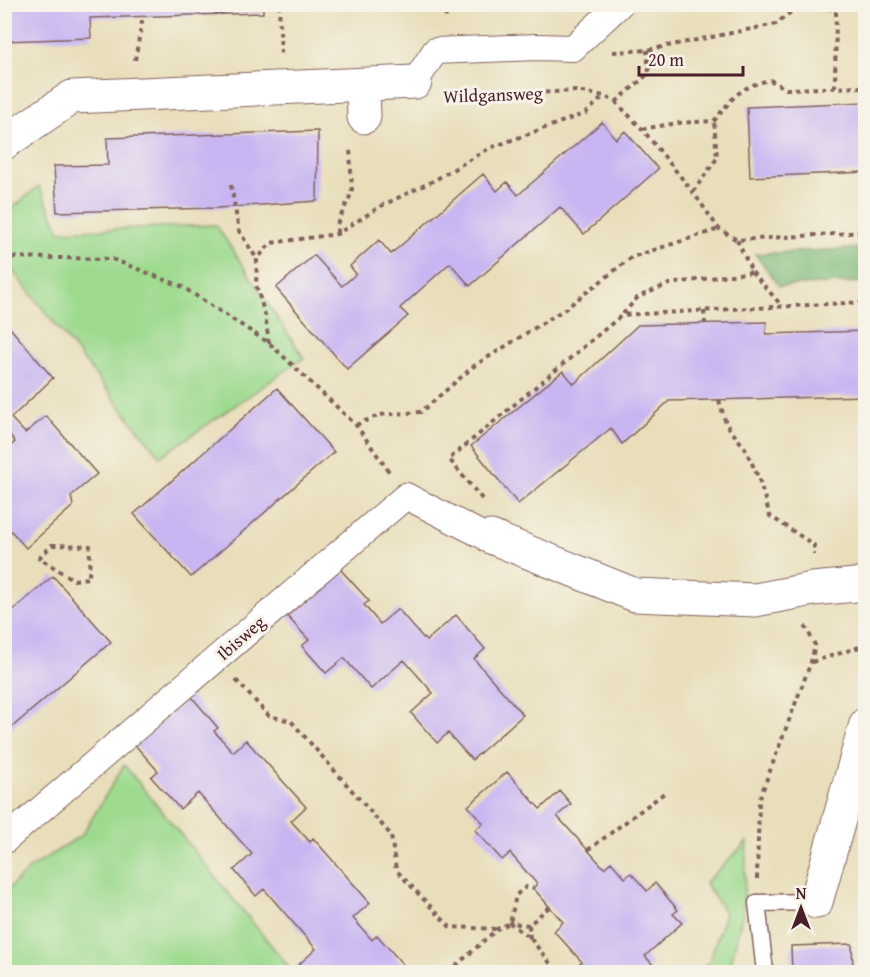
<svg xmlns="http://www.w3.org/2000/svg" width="870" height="977" font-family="'Gentium Book Plus',serif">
<rect width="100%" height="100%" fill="#f7f3e8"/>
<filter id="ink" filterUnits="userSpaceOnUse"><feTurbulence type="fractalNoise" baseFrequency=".0167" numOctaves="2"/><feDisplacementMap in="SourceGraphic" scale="12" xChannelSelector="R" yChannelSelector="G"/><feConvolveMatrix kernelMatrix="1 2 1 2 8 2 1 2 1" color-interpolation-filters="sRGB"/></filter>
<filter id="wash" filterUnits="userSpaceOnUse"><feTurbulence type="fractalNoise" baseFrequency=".008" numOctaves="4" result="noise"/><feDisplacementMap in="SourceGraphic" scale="24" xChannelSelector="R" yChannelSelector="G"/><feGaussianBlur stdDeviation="1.35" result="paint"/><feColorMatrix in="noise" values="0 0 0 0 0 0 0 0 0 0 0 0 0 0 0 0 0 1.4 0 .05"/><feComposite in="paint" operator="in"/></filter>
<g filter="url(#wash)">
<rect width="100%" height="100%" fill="#e8deba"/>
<path fill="#9dda8e" stroke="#747c5c" stroke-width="1.5" d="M39,186L60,231L216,225L304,358L160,457L5,261V214Z
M124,765L293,972H5V892L29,869L82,835Z
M747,842L743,911L730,967L733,972H695L709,963L725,913L705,883Z"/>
<path fill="#7eba79" stroke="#646c52" stroke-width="1.5" d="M865,248V282L779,286L755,254Z"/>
<g id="blocks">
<path fill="#c8b5f2" d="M5,4H263V13L90,18L91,38L5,41Z
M673,4H716V6L676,8Z
M866,102V172L750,177L747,107Z
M602,122L616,139L625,131L658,169L584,234L560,207L470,286L450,263L400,308L408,316L347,369L276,288L314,255L342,286L356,274L350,266L379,240L391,254L483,174L497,191L507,182L518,195Z
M318,131L317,201L218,208L57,212L54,166L108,165L107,138Z
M4,321L53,378L11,418L25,433L46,416L97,474L71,496L73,506L26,548L4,523V451L15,442L4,426Z
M767,322L766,334L866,331V396L669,401L622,444L611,428L518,504L471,446L563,371L574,384L638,325Z
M277,388L334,452L191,577L134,514Z
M340,569L369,601L364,605L380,624L398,609L426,641L456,615L485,649L474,659L523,715L472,760L448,733L437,743L411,713L433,693L404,660L371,689L344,658L326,673L302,646L309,640L287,616Z
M53,576L111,642L4,734V618Z
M191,696L218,728L214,731L233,752L246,740L306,807L291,821L310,842L313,838L370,903L353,918L372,940L377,935L406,968L401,972H301L296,967L316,949L264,889L256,896L234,870L252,854L198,793L180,809L151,777L158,771L135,745Z
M507,772L540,809L560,791L571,804L557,816L604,868L611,862L625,878L631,873L647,891L655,883L678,910L673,914L682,923L645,956L653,965L645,972H577L575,969L582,962L554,931L563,922L533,888L537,884L510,853L502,860L475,830L483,823L468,806Z
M852,944L853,972H792L791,946Z"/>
</g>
</g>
<g filter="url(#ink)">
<use href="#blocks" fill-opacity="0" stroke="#81625d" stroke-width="1.5"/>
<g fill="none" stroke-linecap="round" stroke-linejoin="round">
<g stroke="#81625d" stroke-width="19">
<path id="service" d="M765,972L757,903L816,902"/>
</g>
<g stroke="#81625d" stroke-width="28">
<path id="pedestrian" d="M415,82L435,51L537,47L573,48L620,4
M4,841L406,496L482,535L491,537"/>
</g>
<g stroke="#81625d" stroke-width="35">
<path id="minor" d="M363,85L364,117
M4,143L72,97L415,82
M491,537L635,595L755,600L813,589L866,584
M816,902L866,724"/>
</g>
<path stroke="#81625d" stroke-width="4" stroke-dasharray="4.5 4.5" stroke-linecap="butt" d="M279,4L281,55
M445,4L446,19
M819,4L836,12
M613,52L647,50L776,24L801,4
M135,60L143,16
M835,88L836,12L846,4
M446,97L576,91L604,96L616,102L642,129L693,192L719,229L737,240L866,232
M616,102L649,73L647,50
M642,129L678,123L714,121C734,97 738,87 770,80L786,89L866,87
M231,185L239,231L257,259
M693,192L717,158L714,121
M337,233V224L352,192L350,148
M737,240L752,272L669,284L638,297L622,315L866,302
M4,257L112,259L181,286L269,343L356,425L390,473
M752,272L782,306
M704,311L705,323
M269,343L265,315L256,285L257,259L271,243L337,234L381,206L433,181L490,148L586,113L603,97
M719,400L726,424L745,448L759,479L770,516L814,545V555
M356,425L379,415L421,412L474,366L565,309L632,257L719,229
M482,499L449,459L622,315
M52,545L90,546L89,578L74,580L39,558Z
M812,662L866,645
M236,680L269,716L291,721L391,835L396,870L450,927L497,929
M588,850L667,791
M757,879L759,800L811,662L815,645L804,624
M549,907L529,925L510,923L531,939L557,972
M529,925L530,939
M449,972L497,929L510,923L516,895L526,887L533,888"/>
<use href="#service" stroke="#fff" stroke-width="16"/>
<use href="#pedestrian" stroke="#fff" stroke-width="26"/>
<use href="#minor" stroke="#fff" stroke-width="33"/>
</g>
</g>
<g text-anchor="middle" stroke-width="6" stroke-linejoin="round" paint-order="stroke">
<g font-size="18" fill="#4a1f2b" stroke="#f7f3e8">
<text transform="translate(493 95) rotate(-2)" y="6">Wildgansweg</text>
<text transform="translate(241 638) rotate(-41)" y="6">Ibisweg</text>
</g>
</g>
<rect width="870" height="977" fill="none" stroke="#f7f3e8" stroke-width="24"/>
<g transform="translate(801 908)" stroke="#f7f3e8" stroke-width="4.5" paint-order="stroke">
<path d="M0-4.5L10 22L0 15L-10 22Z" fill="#4a1f2b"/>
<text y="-9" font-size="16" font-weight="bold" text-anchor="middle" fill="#4a1f2b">N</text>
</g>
<path d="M639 66v9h104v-9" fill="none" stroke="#4a1f2b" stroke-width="3"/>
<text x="648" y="66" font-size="18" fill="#4a1f2b" stroke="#f7f3e8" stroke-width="4.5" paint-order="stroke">20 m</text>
</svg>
